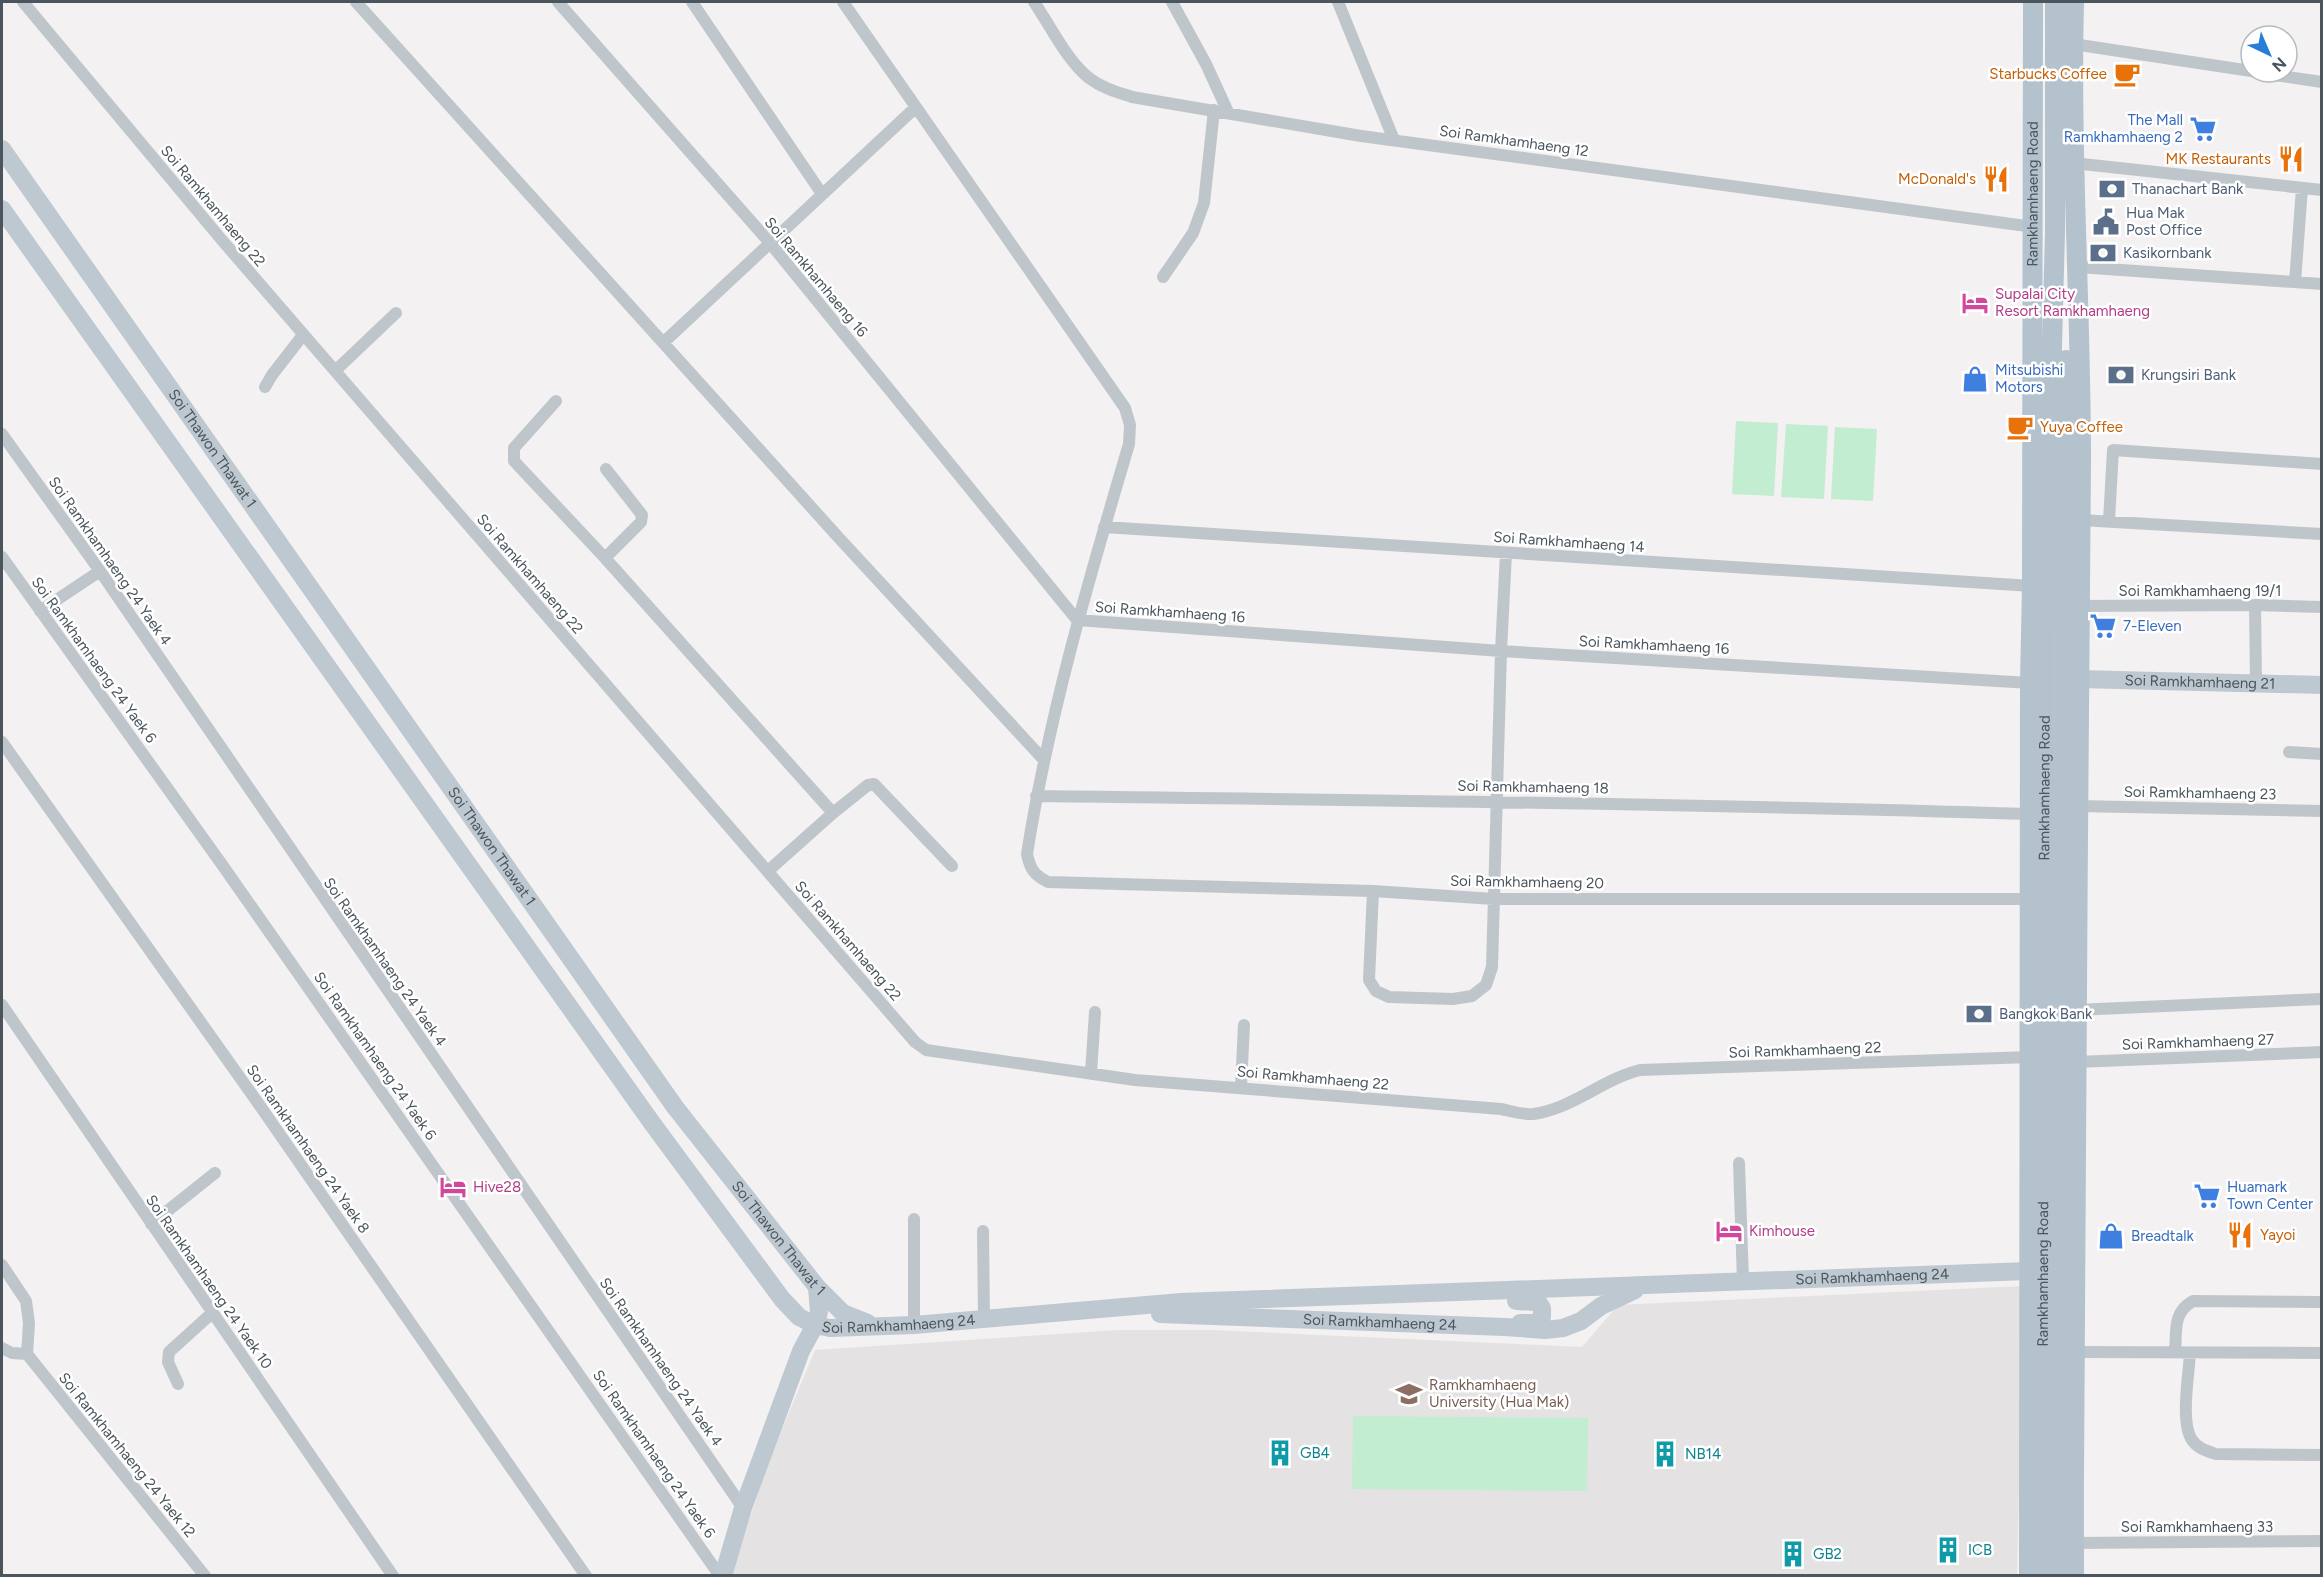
<svg xmlns="http://www.w3.org/2000/svg" width="2323" height="1577" font-family="Figtree,sans-serif">
<rect width="100%" height="100%" fill="#f3f1f1"/>
<path fill="#e4e2e2" d="M2024,1286L2017,1575L730,1576L772,1453L815,1350L1119,1330H1211L1582,1347L1618,1305Z"/>
<path fill="#c3edd1" d="M1736,421L1778,423L1774,496L1732,494Z
M1786,424L1828,426L1824,499L1781,497Z
M1835,427L1877,429L1873,501L1831,499Z
M1353,1416L1588,1418L1587,1491L1352,1489Z"/>
<g fill="none" stroke-linecap="round" stroke-linejoin="round">
<path stroke="#bec6cc" stroke-width="12" d="M23,2L221,239L915,1042L926,1050L1135,1080L1501,1109C1511,1111 1523,1115 1533,1114C1572,1109 1603,1079 1640,1070L2031,1057
M356,2L839,538L1043,759
M558,2L770,243L1077,620L1501,651L2030,683
M692,2L822,194
M843,2L1125,408L1130,425L1129,444C1089,579 1049,714 1027,854C1030,869 1034,875 1048,882L1373,891L1494,899H2030
M1034,2C1050,25 1067,61 1089,78C1102,88 1117,92 1132,97L1361,136L2034,227
M1172,2L1206,64L1228,112
M1338,2L1394,140
M2073,44L2251,71
M2254,72L2322,82
M2073,163L2322,190
M2078,267L2322,284
M1163,277L1193,233L1204,203L1214,110
M2295,282L2302,188
M664,342L915,108
M335,371L396,313
M265,387L272,375L303,335
M556,401L514,448V461L605,558L833,813
M2,434L100,571L743,1508
M2080,520L2322,534
M2109,521L2113,450L2322,464
M1104,527L2032,586
M2,557L223,866L720,1576
M605,558L641,522L642,515L606,469
M2255,605L2256,682
M2079,606L2255,605L2322,607
M40,611L100,571
M2,742L258,1103L586,1576
M2289,752L2322,754
M1036,796C1367,800 1699,804 2030,814
M2077,806L2322,811
M768,871L833,813L868,785L874,784L952,866
M1373,891L1369,980L1376,991L1389,997L1453,999L1472,996L1486,985L1492,967L1501,651L1506,553
M2,1005L393,1576
M2076,1010L2322,999
M2076,1062L2322,1052
M1091,1073L1095,1012
M1241,1087L1244,1025
M1739,1163L1743,1281
M914,1219V1325
M151,1224L215,1173
M983,1231L984,1319
M2,1265L26,1301L29,1323L27,1354
M2,1348L12,1353L27,1354
M2075,1352L2322,1353
M2175,1352C2177,1331 2172,1313 2193,1301L2322,1302
M2190,1353C2189,1374 2180,1423 2192,1440C2197,1448 2207,1451 2216,1454L2322,1455
M27,1354L205,1576
M178,1384L168,1362L169,1352L212,1313
M2074,1543L2322,1541"/>
<g stroke="#bec8d1" stroke-width="18">
<path id="s1" d="M2,149L675,1107L817,1287L843,1313L868,1323"/>
<path id="s2" d="M2,209L652,1123L782,1299L799,1317L815,1325L830,1328L914,1325L1181,1302L2028,1271"/>
<path id="s3" d="M2078,679L2322,685"/>
<path d="M1516,1301L1538,1302L1542,1308V1317L1537,1323H1520"/>
<path id="s4" d="M1160,1314L1505,1327L1545,1330L1563,1328L1581,1321L1601,1306L1635,1290"/>
<path d="M723,1576L743,1508L801,1351L815,1325L819,1312L817,1287"/>
</g>
<g stroke="#b3c2cd" stroke-width="20">
<path id="s5" d="M2029,1576L2030,683L2032,586L2033,2"/>
<path d="M2074,1576C2073,1204 2079,832 2081,460C2081,307 2070,155 2074,2"/>
</g>
<g stroke="#b3c2cd" stroke-width="20">
<path id="s6" d="M2042,1576L2045,606L2055,233V2"/>
<path d="M2060,1576L2066,360"/>
</g>
</g>
<defs>
<g id="cafe-bare" transform="scale(2.07)"><path d="M-5.5-4.5H6V0H3Q3 3.5 0 3.5H-2.5Q-5.5 3.5-5.5 0ZM3-3.2v2h1.7v-2ZM-6 4.5H4V6H-6Z" fill="#e8710a" stroke="#fff" stroke-width="2.5" paint-order="stroke"/></g>
<g id="supermarket-bare" transform="scale(2.07)"><path d="M-6-5.5h2.5l.6 2H6L4.5 2H-2.5L-4.4-4H-6ZM-1.5 3.2a1.3 1.3 0 1 0 .1 0ZM3 3.2a1.3 1.3 0 1 0 .1 0Z" fill="#3f7fe0" stroke="#fff" stroke-width="2.5" paint-order="stroke"/></g>
<g id="restaurant-bare" transform="scale(2.07)"><path d="M-5-6h1v4h1v-4h1v4h1v-4h1v5L-1.5 .5V6h-2V.5L-5-1ZM5-6V6H3V1.5H1.5Q1.5-4 5-6Z" fill="#e8710a" stroke="#fff" stroke-width="2.5" paint-order="stroke"/></g>
<g id="bank-bare" transform="scale(2.07)"><path d="M-6-4H6V4H-6ZM0-2.3a2.3 2.3 0 1 0 0 4.6a2.3 2.3 0 1 0 0-4.6Z" fill="#5c6f8a" stroke="#fff" stroke-width="2.5" paint-order="stroke"/></g>
<g id="civic-bare" transform="scale(2.07)"><path d="M-.6-6.5H3V-4.5H.6V-3L4-1V1h2V6H-6V1h2V-1L-.6-3ZM-1.2 2.5V6h2.4V2.5Z" fill="#5c6f8a" stroke="#fff" stroke-width="2.5" paint-order="stroke"/></g>
<g id="hotel-bare" transform="scale(2.07)"><path d="M-6-4.5h1.5V1H6V5H4.5V3h-9V5H-6ZM-4 0a1.8 1.8 0 1 1 3.6 0ZM.5 0V-2.5h3Q6-2.5 6 0Z" fill="#d1479c" stroke="#fff" stroke-width="2.5" paint-order="stroke"/></g>
<g id="shop-bare" transform="scale(2.07)"><path d="M-5-2.5h2.3a2.7 3.5 0 0 1 5.4 0H5L5.5 6h-11ZM-1.5-2.5h3a1.5 2.3 0 0 0-3 0Z" fill="#3f7fe0" stroke="#fff" stroke-width="2.5" paint-order="stroke"/></g>
<g id="university-bare" transform="scale(2.07)"><path d="M0-5L7-2L0 1L-7-2ZM-4 1L0 2.5L4 1V4Q0 6-4 4Z" fill="#8d6e63" stroke="#fff" stroke-width="2.5" paint-order="stroke"/></g>
<g id="building-bare" transform="scale(2.07)"><path d="M-4-6H4V6H1V3H-1V6H-4ZM-2.5-4.3h1.7v1.8h-1.7ZM.8-4.3h1.7v1.8H.8ZM-2.5-1h1.7V.8h-1.7ZM.8-1h1.7V.8H.8Z" fill="#0f9aa8" stroke="#fff" stroke-width="2.5" paint-order="stroke"/></g>
</defs>
<g fill-rule="evenodd">
<use href="#cafe-bare" x="2127" y="74"/>
<use href="#supermarket-bare" x="2203" y="129"/>
<use href="#restaurant-bare" x="2291" y="159"/>
<use href="#restaurant-bare" x="1996" y="179"/>
<use href="#bank-bare" x="2112" y="189"/>
<use href="#civic-bare" x="2106" y="222"/>
<use href="#bank-bare" x="2103" y="253"/>
<use href="#hotel-bare" x="1975" y="303"/>
<use href="#bank-bare" x="2121" y="375"/>
<use href="#shop-bare" x="1975" y="379"/>
<use href="#cafe-bare" x="2020" y="427"/>
<use href="#supermarket-bare" x="2103" y="626"/>
<use href="#bank-bare" x="1979" y="1014"/>
<use href="#hotel-bare" x="453" y="1187"/>
<use href="#supermarket-bare" x="2207" y="1196"/>
<use href="#hotel-bare" x="1729" y="1231"/>
<use href="#restaurant-bare" x="2240" y="1235"/>
<use href="#shop-bare" x="2111" y="1236"/>
<use href="#university-bare" x="1409" y="1394"/>
<use href="#building-bare" x="1280" y="1453"/>
<use href="#building-bare" x="1665" y="1454"/>
<use href="#building-bare" x="1948" y="1550"/>
<use href="#building-bare" x="1793" y="1554"/>
</g>
<g text-anchor="middle" stroke-width="5" stroke-linejoin="round" paint-order="stroke">
<g font-size="15" fill="#c56008" stroke="#fff" text-anchor="end">
<text x="2107" y="79">Starbucks Coffee</text>
<text x="2271" y="164">MK Restaurants</text>
<text x="1976" y="184">McDonald's</text>
<text x="2040" y="432" text-anchor="start">Yuya Coffee</text>
<text x="2260" y="1240" text-anchor="start">Yayoi</text>
</g>
<g font-size="15" fill="#366cbe" stroke="#fff" text-anchor="start">
<text x="2183" y="125" text-anchor="end">The Mall<tspan x="2183" dy="17">Ramkhamhaeng 2</tspan></text>
<text x="1995" y="375">Mitsubishi<tspan x="1995" dy="17">Motors</tspan></text>
<text x="2123" y="631">7-Eleven</text>
<text x="2227" y="1192">Huamark<tspan x="2227" dy="17">Town Center</tspan></text>
<text x="2131" y="1241">Breadtalk</text>
</g>
<g font-size="15" fill="#4a555d" stroke="#fff">
<text transform="translate(1514 141) rotate(8)" y="5">Soi Ramkhamhaeng 12</text>
<text dy="5" stroke="none"><textPath href="#s5" startOffset="1382">Ramkhamhaeng Road</textPath></text>
<text transform="translate(213 206) rotate(50)" y="5">Soi Ramkhamhaeng 22</text>
<text transform="translate(816 277) rotate(50)" y="5">Soi Ramkhamhaeng 16</text>
<text dy="5" stroke="none"><textPath href="#s1" startOffset="366">Soi Thawon Thawat 1</textPath></text>
<text transform="translate(1569 542) rotate(4)" y="5">Soi Ramkhamhaeng 14</text>
<text transform="translate(110 561) rotate(55)" y="5">Soi Ramkhamhaeng 24 Yaek 4</text>
<text transform="translate(530 574) rotate(49)" y="5">Soi Ramkhamhaeng 22</text>
<text x="2200" y="596">Soi Ramkhamhaeng 19/1</text>
<text transform="translate(1170 612) rotate(4)" y="5">Soi Ramkhamhaeng 16</text>
<text transform="translate(1654 645) rotate(3)" y="5">Soi Ramkhamhaeng 16</text>
<text transform="translate(94 660) rotate(54)" y="5">Soi Ramkhamhaeng 24 Yaek 6</text>
<text dy="5" stroke="none"><textPath href="#s3" startOffset="122">Soi Ramkhamhaeng 21</textPath></text>
<text transform="translate(1533 787) rotate(1)" y="5">Soi Ramkhamhaeng 18</text>
<text dy="5" stroke="none"><textPath href="#s6" startOffset="788">Ramkhamhaeng Road</textPath></text>
<text transform="translate(2200 793) rotate(1)" y="5">Soi Ramkhamhaeng 23</text>
<text dy="5" stroke="none"><textPath href="#s1" startOffset="852">Soi Thawon Thawat 1</textPath></text>
<text transform="translate(1527 882) rotate(1)" y="5">Soi Ramkhamhaeng 20</text>
<text transform="translate(848 941) rotate(49)" y="5">Soi Ramkhamhaeng 22</text>
<text transform="translate(385 962) rotate(55)" y="5">Soi Ramkhamhaeng 24 Yaek 4</text>
<text transform="translate(2198 1042) rotate(-2)" y="5">Soi Ramkhamhaeng 27</text>
<text transform="translate(1805 1050) rotate(-2)" y="5">Soi Ramkhamhaeng 22</text>
<text transform="translate(375 1056) rotate(55)" y="5">Soi Ramkhamhaeng 24 Yaek 6</text>
<text transform="translate(1313 1078) rotate(5)" y="5">Soi Ramkhamhaeng 22</text>
<text transform="translate(308 1149) rotate(55)" y="5">Soi Ramkhamhaeng 24 Yaek 8</text>
<text dy="5" stroke="none"><textPath href="#s1" startOffset="1338">Soi Thawon Thawat 1</textPath></text>
<text dy="5" stroke="none"><textPath href="#s6" startOffset="302">Ramkhamhaeng Road</textPath></text>
<text dy="5" stroke="none"><textPath href="#s2" startOffset="2442">Soi Ramkhamhaeng 24</textPath></text>
<text transform="translate(209 1282) rotate(55)" y="5">Soi Ramkhamhaeng 24 Yaek 10</text>
<text dy="5" stroke="none"><textPath href="#s2" startOffset="1467">Soi Ramkhamhaeng 24</textPath></text>
<text dy="5" stroke="none"><textPath href="#s4" startOffset="220">Soi Ramkhamhaeng 24</textPath></text>
<text transform="translate(661 1362) rotate(55)" y="5">Soi Ramkhamhaeng 24 Yaek 4</text>
<text transform="translate(654 1454) rotate(55)" y="5">Soi Ramkhamhaeng 24 Yaek 6</text>
<text transform="translate(127 1455) rotate(51)" y="5">Soi Ramkhamhaeng 24 Yaek 12</text>
<text x="2197" y="1532">Soi Ramkhamhaeng 33</text>
</g>
<g font-size="15" fill="#4e5e75" stroke="#fff" text-anchor="start">
<text x="2132" y="194">Thanachart Bank</text>
<text x="2126" y="218">Hua Mak<tspan x="2126" dy="17">Post Office</tspan></text>
<text x="2123" y="258">Kasikornbank</text>
<text x="2141" y="380">Krungsiri Bank</text>
<text x="1999" y="1019">Bangkok Bank</text>
</g>
<g font-size="15" fill="#b23c85" stroke="#fff" text-anchor="start">
<text x="1995" y="299">Supalai City<tspan x="1995" dy="17">Resort Ramkhamhaeng</tspan></text>
<text x="473" y="1192">Hive28</text>
<text x="1749" y="1236">Kimhouse</text>
</g>
<g font-size="15" fill="#785e54" stroke="#fff" text-anchor="start">
<text x="1429" y="1390">Ramkhamhaeng<tspan x="1429" dy="17">University (Hua Mak)</tspan></text>
</g>
<g font-size="15" fill="#0d838f" stroke="#fff" text-anchor="start">
<text x="1300" y="1458">GB4</text>
<text x="1685" y="1459">NB14</text>
<text x="1968" y="1555">ICB</text>
<text x="1813" y="1559">GB2</text>
</g>
</g>
<rect width="2323" height="1577" fill="none" stroke="#4a555d" stroke-width="6"/>
<g transform="translate(2269 54) rotate(136)"><circle r="28" fill="#ffffff" stroke="#b7bbbe" stroke-width="1.5"/>
<path d="M0-4.5L10 22L0 15L-10 22Z" fill="#267ed8"/>
<text y="-9" font-size="16" font-weight="bold" text-anchor="middle" fill="#4a555d">N</text>
</g>
</svg>
